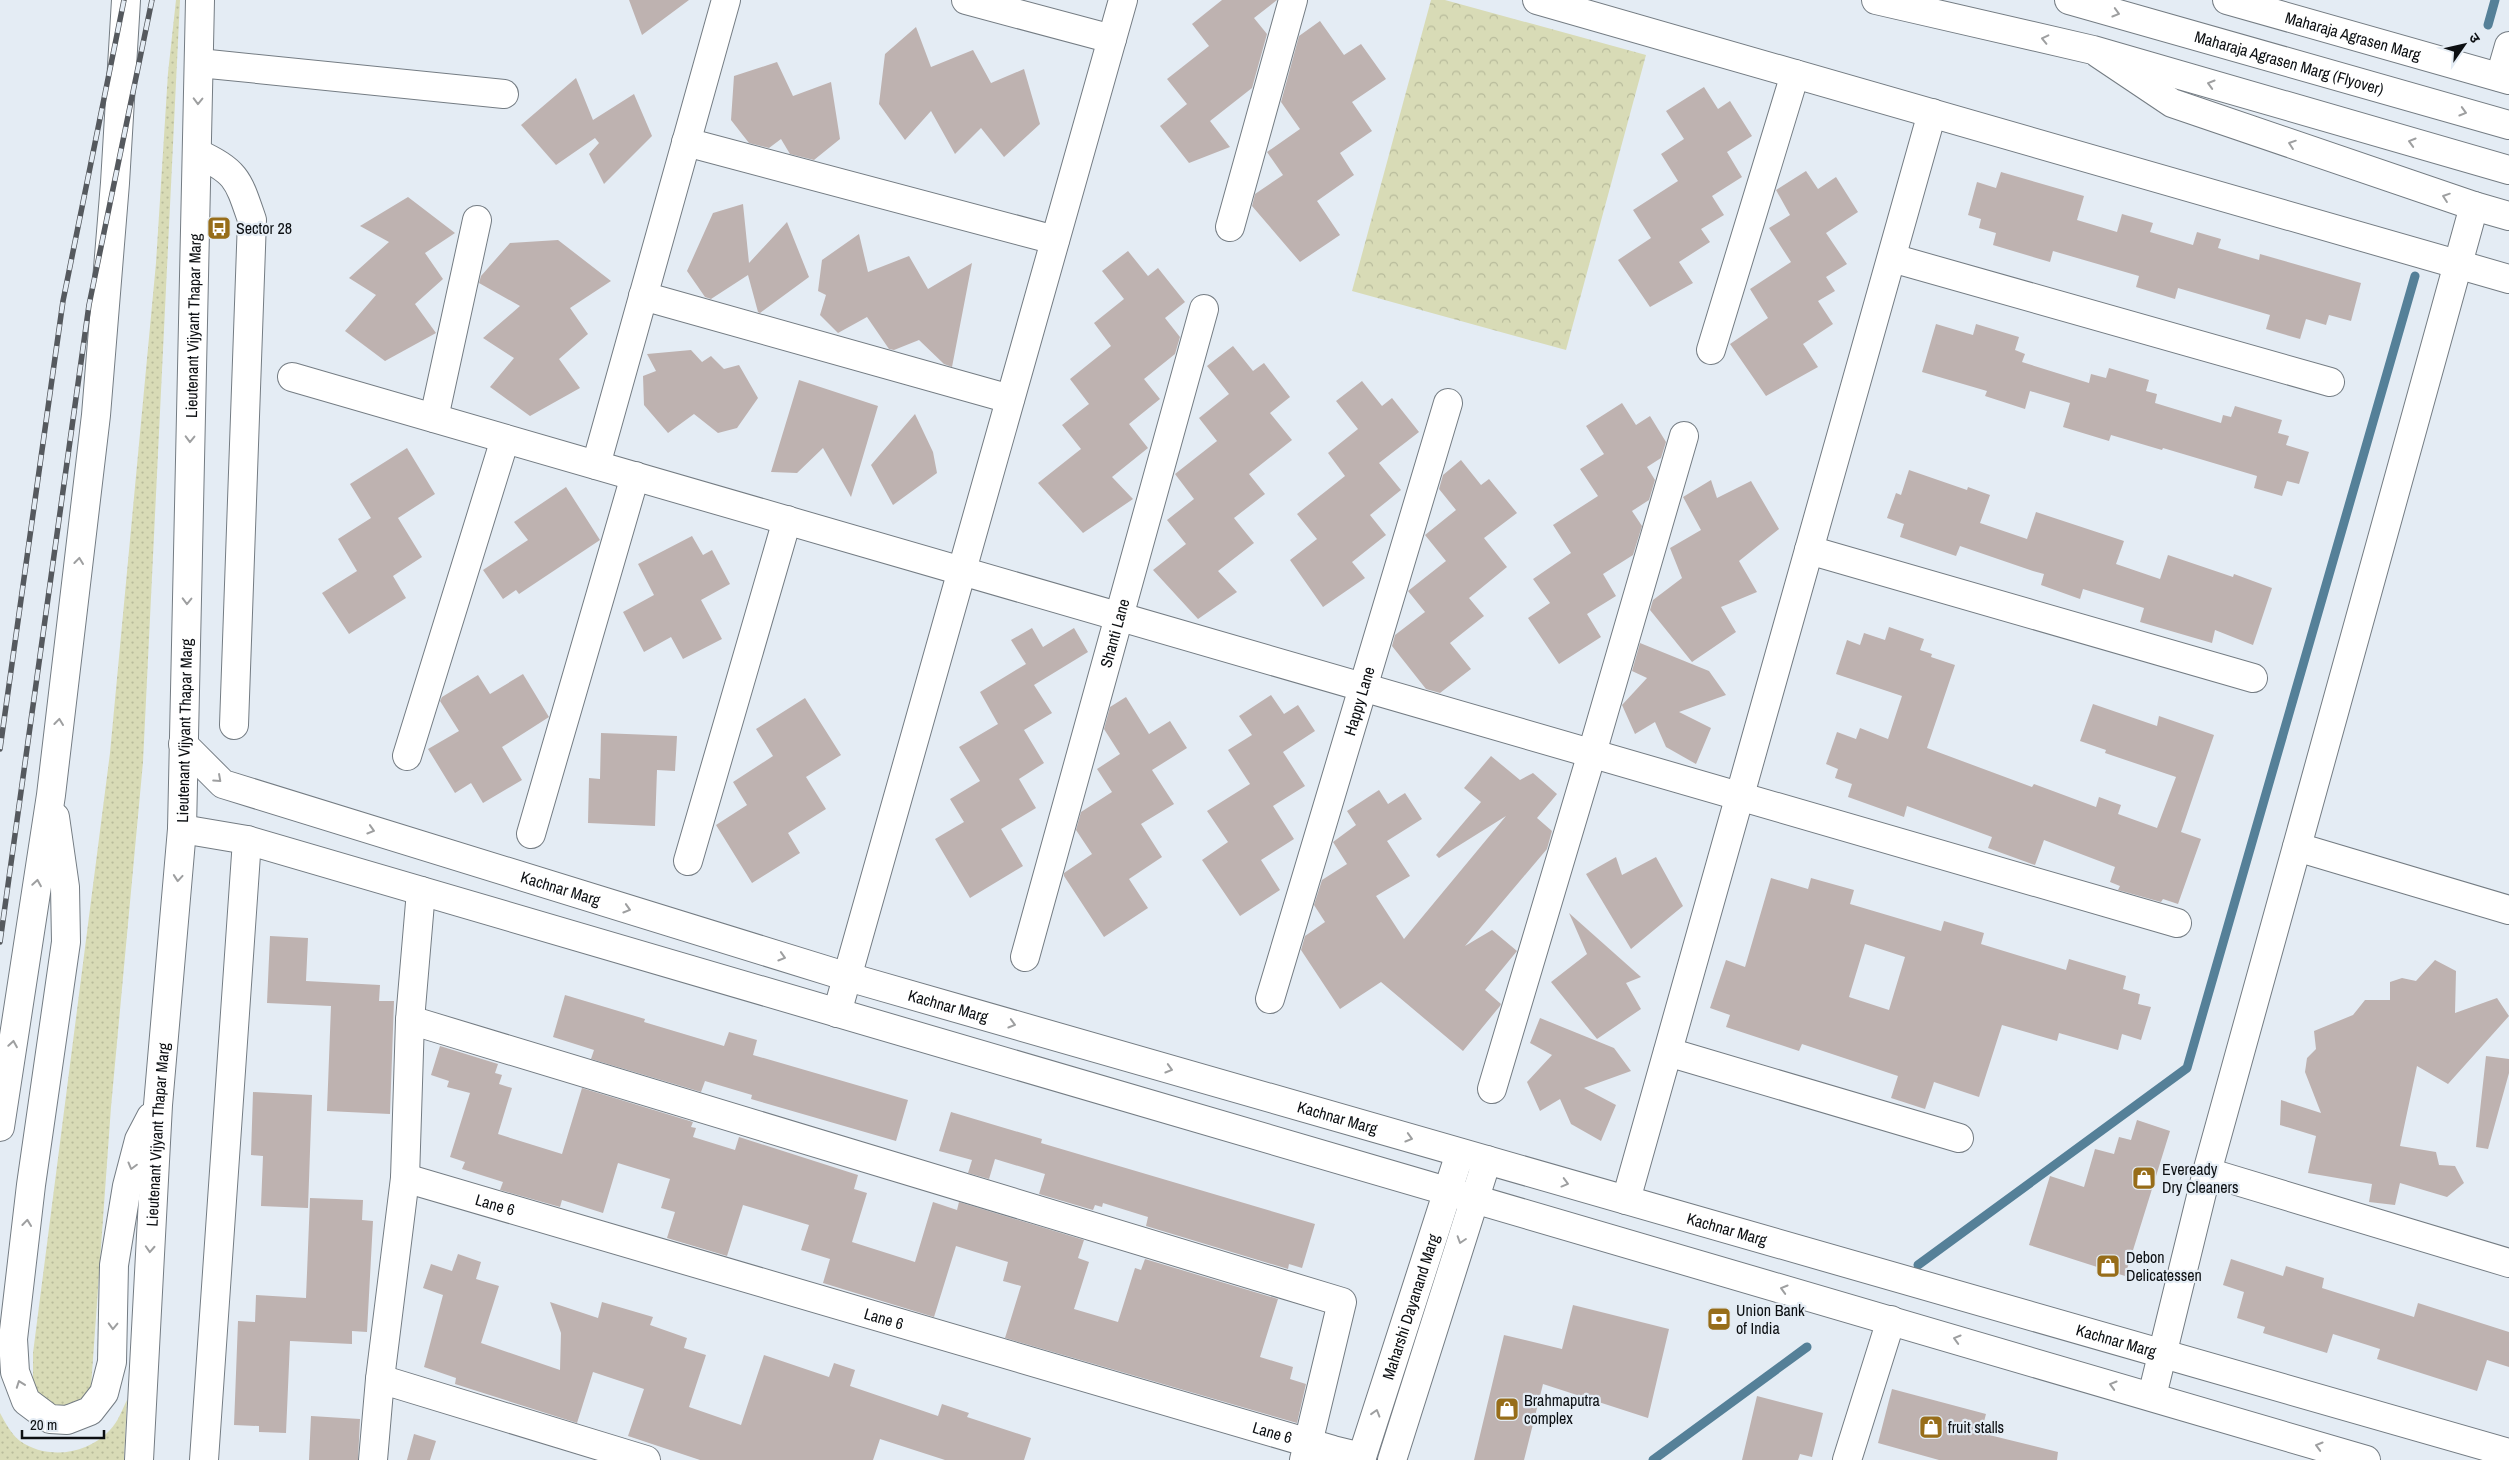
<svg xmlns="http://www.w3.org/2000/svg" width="2509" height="1460" font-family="'Archivo Narrow','Noto Sans Devanagari',sans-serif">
<defs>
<pattern id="grass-dots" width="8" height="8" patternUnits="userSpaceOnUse" patternTransform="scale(1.25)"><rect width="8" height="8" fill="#d8dbb6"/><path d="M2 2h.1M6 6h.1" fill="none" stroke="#b8bb9b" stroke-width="1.8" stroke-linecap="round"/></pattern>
<pattern id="forest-crowns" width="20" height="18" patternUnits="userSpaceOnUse" patternTransform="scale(1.25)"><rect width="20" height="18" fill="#d8dbb6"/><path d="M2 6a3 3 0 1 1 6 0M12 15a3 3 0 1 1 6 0" fill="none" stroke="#b8bb9b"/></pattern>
</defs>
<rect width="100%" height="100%" fill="#e4ecf4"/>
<path fill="url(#grass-dots)" d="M176,0H180L143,762L111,1107L91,1387L75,1410L42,1405L33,1387V1353L110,753L156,263L168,73Z
M127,1400L124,1460H0V1413C5,1422 11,1434 20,1441C47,1460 87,1455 110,1430C118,1422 122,1410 127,1400Z"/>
<path fill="url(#forest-crowns)" d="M1431,0H1445L1646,55L1566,350L1352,291Z"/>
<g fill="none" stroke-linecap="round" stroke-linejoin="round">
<path stroke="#558098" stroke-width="9" d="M2488,25L2495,0
M1918,1265L2187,1068L2415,276
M1653,1460L1807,1347"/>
</g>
<path fill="#beb2b0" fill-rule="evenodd" d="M629,0H689L642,35Z
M1222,0H1277L1254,18L1267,34L1252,88L1210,121L1230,147L1189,163L1160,126L1187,104L1167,79L1209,46L1192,24Z
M1320,21L1344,55L1361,44L1386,79L1352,102L1372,131L1340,153L1354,175L1317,201L1340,235L1300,262L1252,206L1255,194L1283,175L1267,152L1300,129L1281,102L1299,36Z
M916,27L931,67L973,50L991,83L1024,69L1040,124L1004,157L981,128L955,154L931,111L905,140L879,104L885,54Z
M777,62L793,96L831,82L840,139L814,160L790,154L781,139L769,148L749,143L731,120L734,76Z
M576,78L593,120L634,94L652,136L604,184L589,154L599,143L595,138L556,165L521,125Z
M1704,87L1718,109L1730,101L1752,136L1727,152L1742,177L1712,196L1724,215L1701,229L1710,242L1679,262L1693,283L1650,307L1618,260L1651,238L1633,210L1678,181L1661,154L1684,139L1666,111Z
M1806,171L1818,189L1836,177L1858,212L1826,233L1847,264L1826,277L1835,291L1818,301L1833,324L1803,344L1818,367L1766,396L1730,344L1768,318L1750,289L1791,262L1769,228L1790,215L1776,190Z
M2001,172L2084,196L2077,220L2117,232L2122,214L2153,223L2150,232L2193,245L2197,232L2221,239L2218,248L2259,260L2260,254L2361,283L2351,321L2329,315L2326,325L2306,319L2300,339L2266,329L2270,315L2178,288L2175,299L2136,287L2139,276L2053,251L2050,262L1993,245L1996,233L1979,228L1981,219L1968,215L1977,182L1996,188Z
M408,197L455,233L425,253L443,279L415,304L436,333L385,361L345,331L376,295L349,278L389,242L360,226Z
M743,204L749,263L787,222L809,277L760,313L758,312L748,275L711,299L705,297L687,271L713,213Z
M859,234L868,272L909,256L928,289L972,263L952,367L944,364L919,340L894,350L889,349L867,317L838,333L820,315L826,295L818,291L822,260Z
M558,240L611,281L570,308L588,334L559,359L580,388L530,416L490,387L514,358L483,338L520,306L479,283L481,276L510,243Z
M1128,251L1148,276L1158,268L1185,302L1165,318L1180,337L1175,354L1144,379L1160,399L1129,424L1148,448L1112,477L1133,499L1083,533L1038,483L1081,449L1062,425L1089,404L1070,379L1111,346L1094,323L1124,299L1102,271Z
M1936,324L1973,335L1976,324L2019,337L2015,350L2025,354L2022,362L2089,383L2091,374L2106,378L2109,368L2149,380L2146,391L2157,394L2155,403L2221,423L2223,415L2231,417L2235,406L2282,420L2278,433L2289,436L2286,445L2309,452L2299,484L2287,481L2282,496L2254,488L2257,476L2163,448L2162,450L2111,435L2109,441L2063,427L2070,403L2030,391L2025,409L1985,396L1987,391L1922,372Z
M1233,346L1253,371L1264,363L1290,397L1270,413L1292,440L1249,474L1265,494L1234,518L1254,543L1218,571L1237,592L1198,619L1153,570L1186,544L1167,520L1194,499L1175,474L1217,441L1199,418L1229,394L1207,366Z
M691,350L702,362L711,356L724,369L739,365L758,398L737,428L718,433L694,414L668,433L644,405L643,376L656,371L647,354Z
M799,380L878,406L851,497L823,448L797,473L771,472Z
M1362,381L1382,406L1392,398L1419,432L1379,463L1401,490L1370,515L1386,535L1352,562L1365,578L1323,607L1290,560L1317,539L1297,514L1345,476L1328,453L1358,429L1336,401Z
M1622,403L1636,425L1650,416L1666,442L1661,458L1647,467L1655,480L1649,500L1632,511L1642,526L1633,555L1603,574L1616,596L1587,614L1601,637L1559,664L1528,618L1550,603L1533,579L1571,553L1553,525L1598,496L1580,469L1604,454L1586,426Z
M915,414L933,452L937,473L893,505L871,465Z
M407,448L435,494L398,518L422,557L393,576L406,598L349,634L322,593L357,571L338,539L371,518L350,484Z
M1461,460L1481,485L1489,479L1517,513L1484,538L1507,567L1469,598L1484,616L1450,643L1471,669L1440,693L1426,689L1392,646L1395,635L1425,612L1408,591L1446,561L1425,535L1456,510L1439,489L1443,475Z
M1909,470L1967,490L1968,487L1990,495L1980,523L2027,539L2036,512L2124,541L2116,564L2160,579L2168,555L2233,577L2234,574L2272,588L2253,645L2215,630L2212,643L2140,622L2144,608L2083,589L2080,599L2041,585L2044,574L2033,571L1960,546L1956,556L1900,537L1904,524L1887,518L1896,493L1901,495Z
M1711,480L1717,498L1751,481L1779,529L1739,561L1757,592L1721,607L1736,632L1692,662L1650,610L1653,600L1682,578L1670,548L1701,530L1683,497Z
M566,487L600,540L519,594L516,590L503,599L483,570L528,540L514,522Z
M692,536L703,555L712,550L730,584L701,600L722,639L683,659L671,637L644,652L623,612L654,595L638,564Z
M1889,627L1924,639L1920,650L1932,654L1931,657L1955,665L1927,748L2032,787L2034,784L2096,807L2099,797L2121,805L2118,814L2157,828L2176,777L2105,753L2106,750L2080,741L2093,704L2157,726L2159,716L2214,735L2181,832L2201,839L2178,904L2163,899L2161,902L2118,890L2120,886L2110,882L2115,867L2044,840L2035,865L1988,848L1992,837L1907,806L1904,817L1848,797L1852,784L1835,778L1838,769L1826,764L1837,732L1856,739L1860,728L1888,739L1902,696L1836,674L1847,640L1860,645L1864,633L1885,640Z
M1032,628L1043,647L1074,628L1088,652L1034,685L1052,713L1024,730L1044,763L1019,779L1036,808L1001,829L1023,866L970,898L935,839L964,822L950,799L980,781L959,747L998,724L980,692L1026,664L1011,640Z
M1640,643L1709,671L1726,695L1679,712L1711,728L1696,764L1666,747L1655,722L1635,734L1622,705L1647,678L1632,671Z
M523,674L549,717L502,747L522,780L483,803L471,783L455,793L428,749L459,731L440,701L442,697L478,675L490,694Z
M1271,695L1284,714L1298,705L1315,731L1283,752L1305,786L1273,806L1294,839L1261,860L1280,890L1240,916L1202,860L1228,842L1207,811L1250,784L1228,750L1252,735L1239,716Z
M1126,697L1149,734L1170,721L1187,748L1152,770L1174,804L1141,824L1162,857L1129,879L1148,908L1104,937L1064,876V873L1092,854L1076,830L1081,812L1112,792L1097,769L1120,754L1104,729L1110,707Z
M805,698L841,755L806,777L826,809L788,833L800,853L752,883L716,825L747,805L733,782L773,756L756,729Z
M601,733L677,736L675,771L657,770L655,826L588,823L589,778L600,779Z
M1491,756L1520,780L1533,773L1557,794L1537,818L1552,831L1547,849L1465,946L1492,930L1517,951L1485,990L1501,1004L1500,1006L1463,1051L1381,982L1340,1009L1301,950L1305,936L1325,922L1314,905L1322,880L1347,864L1333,842L1356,825L1347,811L1379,790L1388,804L1405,793L1422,819L1387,841L1410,876L1376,896L1404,939L1506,816L1439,858L1436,855L1481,802L1464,788Z
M1616,857L1622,875L1656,857L1683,906L1631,949L1586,874Z
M1771,878L1808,889L1811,878L1854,890L1850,904L1941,931L1944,921L1984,933L1981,944L2066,970L2069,959L2126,976L2123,989L2140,994L2138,1004L2151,1007L2141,1040L2122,1034L2118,1050L2059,1033L2057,1041L2002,1025L1979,1097L1934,1082L1925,1109L1891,1098L1898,1076L1802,1044L1799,1051L1726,1027L1730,1015L1710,1008L1726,960L1745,967ZM1865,944L1905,957L1889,1010L1849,997Z
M1569,913L1641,977L1626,983L1641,1009L1597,1039L1551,982L1587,954Z
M270,936L308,938L306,981L380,985L379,1001H394L390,1114L327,1111L331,1006L267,1003Z
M2435,960L2456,971L2455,1013L2497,998L2509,1016L2448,1084L2417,1066L2400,1146L2436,1152L2439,1165L2455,1166L2464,1183L2447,1197L2400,1183L2395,1205L2369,1202L2372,1184L2308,1173L2316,1136L2280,1125L2281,1100L2321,1113L2305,1072L2307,1058L2316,1049L2314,1031L2353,1015L2365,1000H2390V982L2402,978L2416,981Z
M565,995L645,1019L644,1022L724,1046L729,1032L757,1040L753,1055L908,1100L896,1141L751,1099L752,1095L705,1081L701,1092L591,1059L594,1050L553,1037Z
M1540,1018L1614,1048L1631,1071L1584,1088L1616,1105L1601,1141L1571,1124L1560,1099L1540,1111L1527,1082L1552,1055L1530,1043Z
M440,1046L498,1064L495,1073L502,1075L499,1084L512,1088L498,1134L562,1154L582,1088L693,1122L691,1127L696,1128L693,1137L735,1150L739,1137L858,1175L854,1189L867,1193L852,1242L915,1262L933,1202L957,1210L959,1202L1084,1240L1078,1258L1089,1262L1074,1309L1118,1322L1135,1268L1141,1270L1145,1259L1278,1299L1260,1357L1293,1367L1290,1379L1306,1384L1297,1423L1005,1338L1021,1286L1003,1281L1008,1262L956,1246L934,1317L823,1283L830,1259L801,1250L809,1225L743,1205L727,1256L667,1238L675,1212L661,1208L670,1179L618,1163L603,1213L562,1200L560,1207L500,1190L503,1182L462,1169L465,1162L450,1157L470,1093L447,1087L449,1081L431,1075Z
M2486,1056L2509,1059V1073L2488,1149L2476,1147Z
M253,1092L312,1095L308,1208L261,1206L263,1156L251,1155Z
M951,1112L1042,1139L1041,1143L1315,1224L1302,1268L1289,1264L1288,1269L1146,1226L1148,1217L1103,1203L1102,1207L1095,1205L1093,1210L1039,1194L1045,1174L995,1159L989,1179L968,1173L972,1160L939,1151Z
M2137,1120L2170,1131L2125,1276L2029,1245L2050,1176L2084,1187L2095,1149L2114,1154L2119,1137L2131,1140Z
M310,1198L363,1200L362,1220L373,1221L367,1332L352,1331V1344L290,1341L286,1433L259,1432V1426L234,1425L238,1321L255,1322L256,1295L306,1298Z
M458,1254L481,1262L476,1279L499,1286L481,1343L560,1370L561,1333L550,1302L598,1318L602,1302L653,1317L650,1325L687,1338L684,1348L706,1355L689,1407L741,1425L764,1355L829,1377L834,1363L855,1370L850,1386L938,1416L942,1404L969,1413L967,1417L1031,1438L1024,1460H945L880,1439L873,1460H700L628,1436L644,1389L593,1372L577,1423L455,1384L456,1378L424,1367L443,1295L423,1288L431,1264L452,1271Z
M2231,1259L2283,1276L2286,1266L2324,1278L2322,1288L2414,1317L2418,1303L2509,1332V1367L2487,1360L2477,1391L2377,1359L2380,1349L2333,1334L2327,1353L2263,1333L2265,1327L2237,1318L2244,1292L2223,1285Z
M1573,1305L1669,1329L1648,1418L1543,1384L1524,1460H1474L1504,1335L1562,1349Z
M1892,1389L1986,1414L1981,1433L2058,1452L2057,1460H1939L1878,1443Z
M1757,1396L1823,1413L1812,1457L1800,1454L1798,1460H1742Z
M311,1416L360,1419L358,1460H309Z
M414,1434L436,1441L430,1460H407Z"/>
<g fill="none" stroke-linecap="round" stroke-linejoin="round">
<g stroke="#747c83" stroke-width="30">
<g id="street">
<path d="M966,0L1112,39"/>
<path d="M1537,0L2509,279"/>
<path d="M199,63L504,94"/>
<path d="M2500,77L2509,46"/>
<path d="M686,142L1055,240"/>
<path d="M197,153C237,172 238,179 252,220L234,725"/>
<path d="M1230,227L1293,0"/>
<path d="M1892,258L2330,382"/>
<path d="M643,296L1010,399"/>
<path d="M1711,350L1795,74"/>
<path d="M292,377L2177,923"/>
<path d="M434,418L477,220"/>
<path d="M596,465L726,0"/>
<path d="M1809,550L2253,678"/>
<path d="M407,756L505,439"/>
<path d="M531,834L635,476"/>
<path d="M2297,847L2509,910"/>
<path d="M688,861L787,520"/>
<path id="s1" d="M1025,957L1204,309"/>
<path id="s2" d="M1270,999L1448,403"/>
<path d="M837,1013L1123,0"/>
<path d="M410,1020L1342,1302L1304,1460"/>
<path d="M1668,1052L1959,1138"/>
<path d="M1492,1089L1592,753L1684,436"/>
<path d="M2207,1172L2509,1263"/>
<path id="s3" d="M405,1178L1333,1450L1362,1457"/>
<path d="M1626,1200L1932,113"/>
<path d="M380,1379L646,1460"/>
<path d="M2152,1396L2207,1172L2474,206"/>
<path d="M204,1460L247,840"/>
<path d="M373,1460L380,1379L405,1178L410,1020L421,891"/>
<path d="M1847,1460L1891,1320"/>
</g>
</g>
<g stroke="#747c83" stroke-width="30">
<g id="secondary">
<path id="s4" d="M2227,0L2509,80"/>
<path d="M2099,54L2172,103L2474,206L2509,216"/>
<path id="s5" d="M183,744L223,784L848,977L2509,1453"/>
<path d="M55,817L65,887L66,942L31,1185L13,1339L15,1372L26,1401L50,1419L67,1420L90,1411L104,1393L112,1362L114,1265L127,1186L139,1140L151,1117"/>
<path d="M182,829L247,840L2366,1460"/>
<path d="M0,1127L51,795L96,415L115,183L126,0"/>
<path id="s6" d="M139,1460L158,1105L182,829L200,0"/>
<path id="s7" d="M1361,1460L1460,1153"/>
<path d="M1392,1460L1487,1160"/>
</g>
</g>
<g stroke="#747c83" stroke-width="30">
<g id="primary">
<path d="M1876,0L2093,50L2509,170"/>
<path id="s8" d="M2069,0L2509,125"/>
</g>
</g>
<use href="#street" stroke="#fff" stroke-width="28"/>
<use href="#secondary" stroke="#fff" stroke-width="28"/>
<use href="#primary" stroke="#fff" stroke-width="28"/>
<g stroke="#55595e" stroke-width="5.5">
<path id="rail" d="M0,749L63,301L124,0
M0,942L89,305L152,0"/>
</g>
<use href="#rail" stroke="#e4ecf4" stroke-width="4" stroke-dasharray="11" stroke-linecap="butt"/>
</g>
<defs><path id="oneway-chevron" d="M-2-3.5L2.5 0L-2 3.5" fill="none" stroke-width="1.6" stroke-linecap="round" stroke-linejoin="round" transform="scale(1.25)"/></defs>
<g stroke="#9e9fa0">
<use href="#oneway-chevron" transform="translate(2116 13) rotate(16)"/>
<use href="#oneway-chevron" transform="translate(2045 39) rotate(-167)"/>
<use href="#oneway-chevron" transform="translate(2211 84) rotate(-164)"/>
<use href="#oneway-chevron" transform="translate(198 101) rotate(91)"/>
<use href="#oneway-chevron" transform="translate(2463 112) rotate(16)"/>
<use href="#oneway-chevron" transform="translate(2412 142) rotate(-164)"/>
<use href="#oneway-chevron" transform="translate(2292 144) rotate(-161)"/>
<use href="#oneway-chevron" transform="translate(2446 197) rotate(-161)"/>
<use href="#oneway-chevron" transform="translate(190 439) rotate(91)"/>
<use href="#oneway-chevron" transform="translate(79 561) rotate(-83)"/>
<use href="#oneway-chevron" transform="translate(187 601) rotate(91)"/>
<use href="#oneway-chevron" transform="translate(59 722) rotate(-83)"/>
<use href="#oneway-chevron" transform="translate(218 779) rotate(42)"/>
<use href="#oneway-chevron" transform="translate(371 830) rotate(17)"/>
<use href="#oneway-chevron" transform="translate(178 878) rotate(95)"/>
<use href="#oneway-chevron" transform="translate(37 883) rotate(-81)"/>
<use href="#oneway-chevron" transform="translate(627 909) rotate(17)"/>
<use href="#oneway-chevron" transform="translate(782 957) rotate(17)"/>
<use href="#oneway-chevron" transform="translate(1012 1024) rotate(16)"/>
<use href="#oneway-chevron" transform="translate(13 1044) rotate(-81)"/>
<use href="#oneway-chevron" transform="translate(1169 1069) rotate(16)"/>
<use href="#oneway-chevron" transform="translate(1409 1138) rotate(16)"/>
<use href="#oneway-chevron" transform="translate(132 1166) rotate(105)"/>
<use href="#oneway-chevron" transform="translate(1565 1183) rotate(15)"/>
<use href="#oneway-chevron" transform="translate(27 1223) rotate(-84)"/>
<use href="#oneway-chevron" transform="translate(1461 1240) rotate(108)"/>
<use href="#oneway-chevron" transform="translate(150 1249) rotate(93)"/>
<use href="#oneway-chevron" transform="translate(1784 1289) rotate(-164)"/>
<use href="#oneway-chevron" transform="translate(113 1326) rotate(92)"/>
<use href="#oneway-chevron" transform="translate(1957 1339) rotate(-164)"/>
<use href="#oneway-chevron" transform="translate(20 1384) rotate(-110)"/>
<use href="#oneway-chevron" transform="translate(2113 1385) rotate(-164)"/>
<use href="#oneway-chevron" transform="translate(1376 1413) rotate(-73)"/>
<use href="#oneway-chevron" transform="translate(2319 1446) rotate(-164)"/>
</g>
<defs>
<g id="bus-square" transform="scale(1.25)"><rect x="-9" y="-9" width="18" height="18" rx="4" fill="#976d19" stroke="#e4ecf4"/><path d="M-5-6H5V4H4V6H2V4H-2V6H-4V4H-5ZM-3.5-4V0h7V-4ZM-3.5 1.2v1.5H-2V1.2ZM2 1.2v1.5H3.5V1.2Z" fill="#fff"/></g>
<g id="shop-square" transform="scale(1.25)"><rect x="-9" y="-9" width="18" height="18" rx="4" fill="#976d19" stroke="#e4ecf4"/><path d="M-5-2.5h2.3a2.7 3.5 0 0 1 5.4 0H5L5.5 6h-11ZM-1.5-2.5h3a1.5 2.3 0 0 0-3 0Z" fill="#fff"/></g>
<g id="bank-square" transform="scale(1.25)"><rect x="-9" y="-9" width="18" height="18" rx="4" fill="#976d19" stroke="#e4ecf4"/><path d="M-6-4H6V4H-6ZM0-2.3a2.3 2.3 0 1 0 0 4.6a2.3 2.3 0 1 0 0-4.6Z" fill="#fff"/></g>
</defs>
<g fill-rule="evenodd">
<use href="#bus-square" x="219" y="228"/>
<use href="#shop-square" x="2144" y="1178"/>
<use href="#shop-square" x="2108" y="1266"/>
<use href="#bank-square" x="1719" y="1319"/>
<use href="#shop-square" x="1507" y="1409"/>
<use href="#shop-square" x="1931" y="1427"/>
</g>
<g text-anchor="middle" stroke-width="4.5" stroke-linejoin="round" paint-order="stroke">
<g font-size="16" fill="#0c0f12" stroke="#e4ecf4">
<text dy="6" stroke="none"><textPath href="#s4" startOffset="131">Maharaja Agrasen Marg</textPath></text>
<text dy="6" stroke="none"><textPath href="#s8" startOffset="229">Maharaja Agrasen Marg (Flyover)</textPath></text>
<text dy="6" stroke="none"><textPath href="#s6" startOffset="1136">Lieutenant Vijyant Thapar Marg</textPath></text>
<text dy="6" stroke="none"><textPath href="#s1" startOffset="336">Shanti Lane</textPath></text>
<text dy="6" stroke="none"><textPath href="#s2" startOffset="311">Happy Lane</textPath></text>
<text dy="6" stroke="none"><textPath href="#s6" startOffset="731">Lieutenant Vijyant Thapar Marg</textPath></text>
<text dy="6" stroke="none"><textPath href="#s5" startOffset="410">Kachnar Marg</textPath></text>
<text dy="6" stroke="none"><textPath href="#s5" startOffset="815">Kachnar Marg</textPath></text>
<text dy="6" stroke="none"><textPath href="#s5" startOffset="1220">Kachnar Marg</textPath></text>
<text dy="6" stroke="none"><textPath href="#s6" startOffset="326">Lieutenant Vijyant Thapar Marg</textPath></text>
<text dy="6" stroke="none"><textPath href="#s3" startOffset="94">Lane 6</textPath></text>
<text dy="6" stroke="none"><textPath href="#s5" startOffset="1625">Kachnar Marg</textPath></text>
<text dy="6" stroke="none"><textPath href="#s7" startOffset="161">Maharshi Dayanand Marg</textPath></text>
<text dy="6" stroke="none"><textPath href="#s3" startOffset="499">Lane 6</textPath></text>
<text dy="6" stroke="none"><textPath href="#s5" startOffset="2030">Kachnar Marg</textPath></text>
<text dy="6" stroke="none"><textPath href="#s3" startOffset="904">Lane 6</textPath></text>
</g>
<g font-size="16" fill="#0c0f12" stroke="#e4ecf4" text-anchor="start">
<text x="236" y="234">Sector 28</text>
<text x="2162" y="1175">Eveready<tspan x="2162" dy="18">Dry Cleaners</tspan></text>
<text x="2126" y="1263">Debon<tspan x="2126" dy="18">Delicatessen</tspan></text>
<text x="1736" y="1316">Union Bank<tspan x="1736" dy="18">of India</tspan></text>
<text x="1524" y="1406">Brahmaputra<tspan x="1524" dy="18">complex</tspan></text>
<text x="1948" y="1433">fruit stalls</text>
</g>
</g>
<g transform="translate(2464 45) rotate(56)" stroke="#e4ecf4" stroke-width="4" paint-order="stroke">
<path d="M0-4L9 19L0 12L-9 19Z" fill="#0c0f12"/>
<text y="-8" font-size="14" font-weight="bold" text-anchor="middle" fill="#0c0f12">उ</text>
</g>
<path d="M22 1430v8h82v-8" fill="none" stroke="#0c0f12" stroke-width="2.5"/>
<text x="30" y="1430" font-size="15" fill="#0c0f12" stroke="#e4ecf4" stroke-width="4" paint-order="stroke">20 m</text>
</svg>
